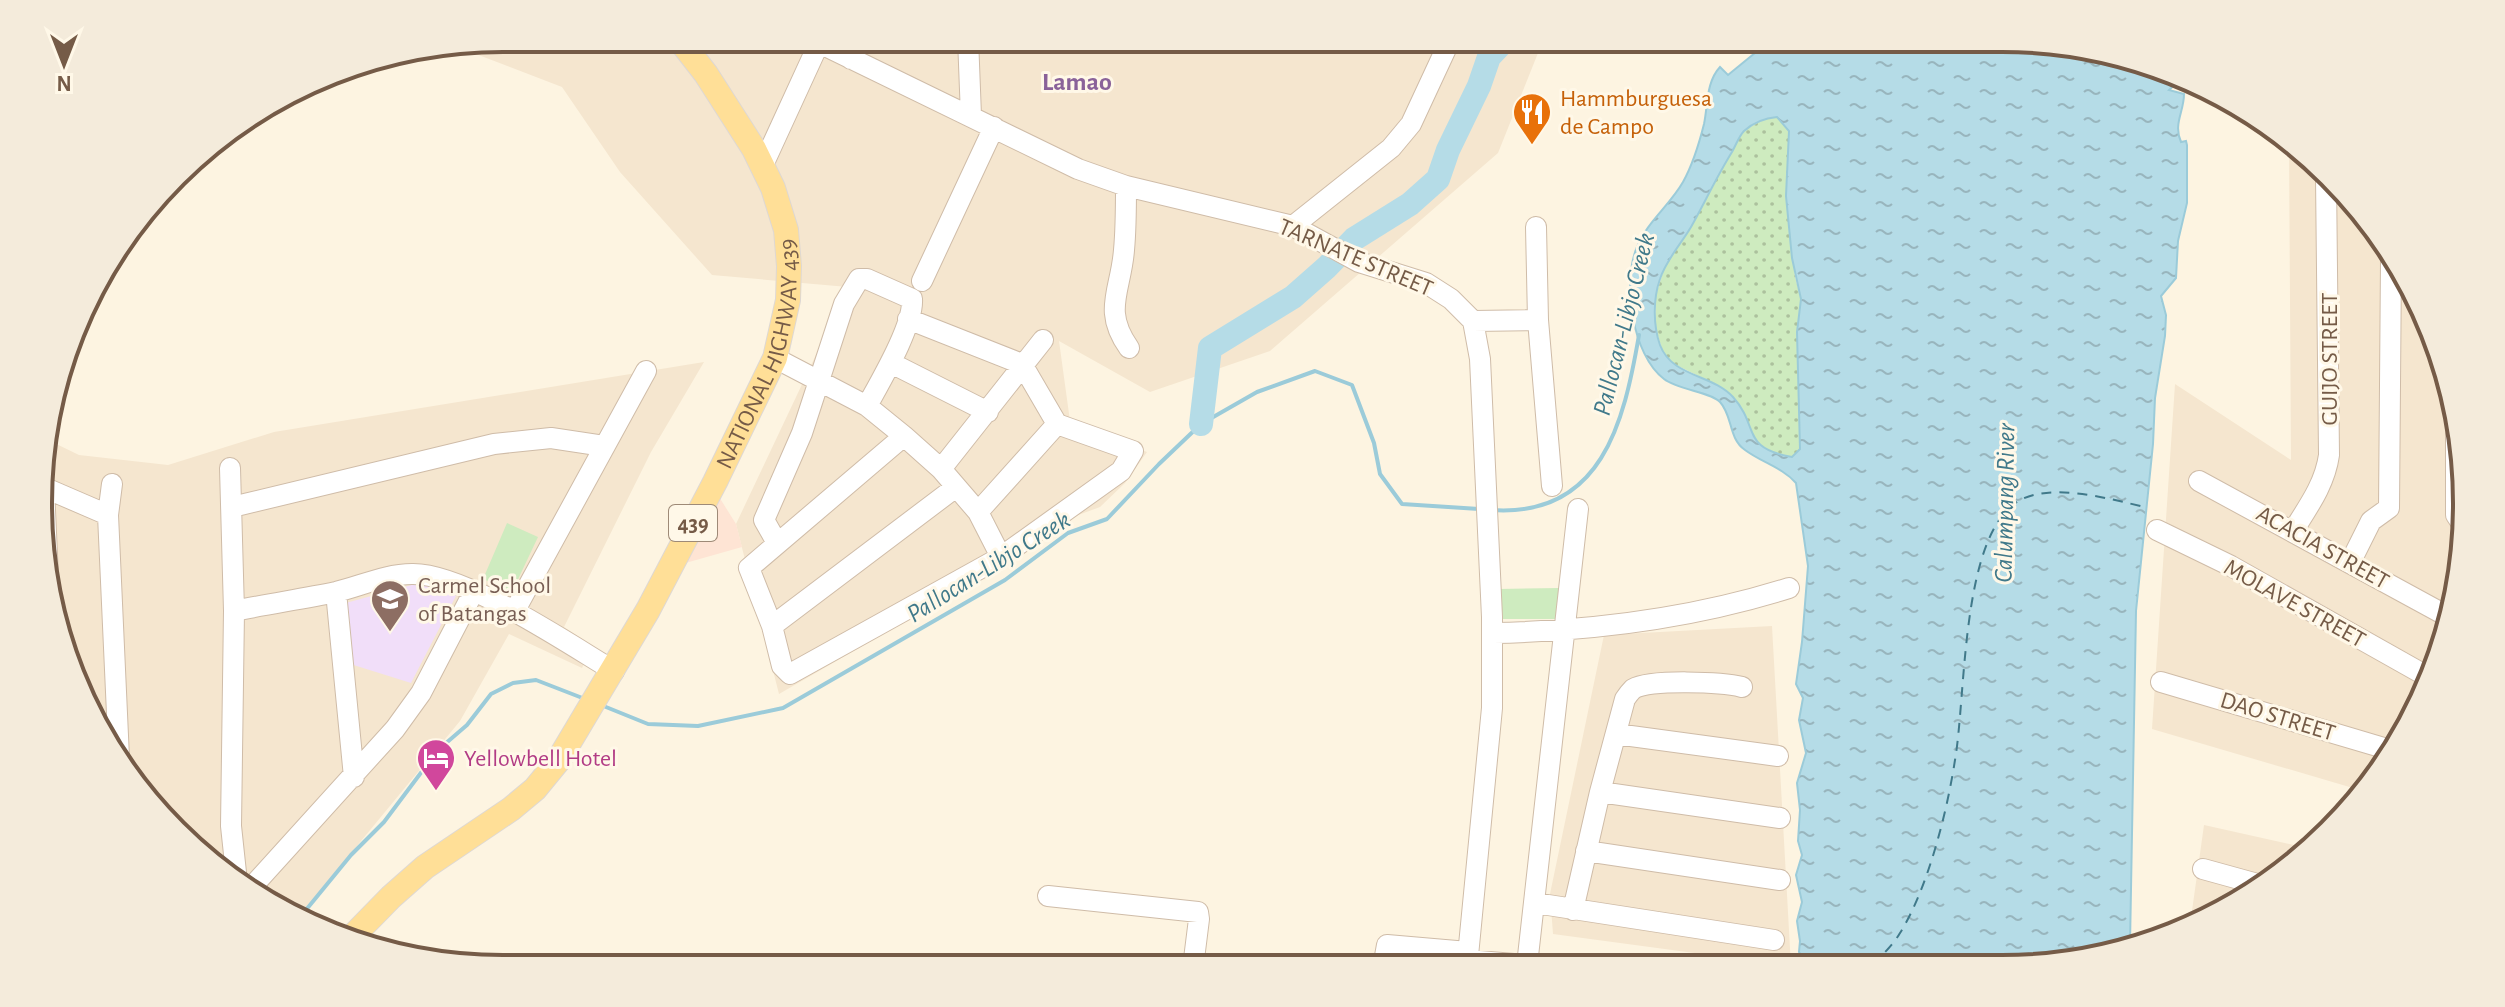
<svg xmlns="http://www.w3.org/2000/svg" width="2505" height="1007" font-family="'Alegreya Sans',sans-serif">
<defs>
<pattern id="grass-dots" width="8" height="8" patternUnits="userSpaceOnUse" patternTransform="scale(2)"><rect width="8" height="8" fill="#ceebbf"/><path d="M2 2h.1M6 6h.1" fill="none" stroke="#acc19d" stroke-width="1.8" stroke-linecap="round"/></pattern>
<pattern id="water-ripples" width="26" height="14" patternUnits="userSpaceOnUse" patternTransform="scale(2)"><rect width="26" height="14" fill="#b5dce7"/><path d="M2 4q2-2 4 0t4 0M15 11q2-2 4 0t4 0" fill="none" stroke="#98b5bd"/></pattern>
</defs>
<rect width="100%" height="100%" fill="#fdf4e1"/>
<path fill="#f5e6cf" d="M504,38H1544L1498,153L1270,351L1150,392L1059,341L1070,421L1147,452L1125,483L1100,507L1062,521L1000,567L779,694L736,524L848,287L712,275L620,172L562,87L455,46Z
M2289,142L2308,153L2419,297L2466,473L2442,653L2389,762L2363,791L2152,729L2175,384L2291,460Z
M704,362L651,452L564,627L593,646L582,668L509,634L460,721L300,915L220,873L101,737L47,594L44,438L79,455L168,465L274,432Z
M1772,626L1791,966L1553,934L1550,894L1604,635Z
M2204,825L2312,849L2208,920L2191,918Z"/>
<path fill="#fee4d4" d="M716,492L736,524L742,547L682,564Z"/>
<path fill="#f1def9" d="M430,580L457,594L411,683L344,662L342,604Z"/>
<path fill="url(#grass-dots)" d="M1778,117L1789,131L1786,196L1795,277L1801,299L1797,332L1800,449L1792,457L1768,451L1757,443L1748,423L1721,387L1672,363L1664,355L1655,326L1656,295L1665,266L1693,224L1742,132L1766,118Z"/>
<path fill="#ceebbf" d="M507,523L538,537L512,592L483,579Z
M1559,588L1560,619H1500L1499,589Z"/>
<path fill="url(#water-ripples)" stroke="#9bcbd9" stroke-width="2" fill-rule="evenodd" d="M1754,38H2001L2151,63L2180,80L2169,90L2184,94C2184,112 2173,124 2181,142L2186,141L2187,145V203L2178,241L2176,278L2161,296L2166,315L2165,336L2155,398L2153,444L2136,611L2130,945L2063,965L1809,966L1799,952L1800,941L1797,921L1802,902L1796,875L1802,855L1798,841L1800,810L1797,783L1806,753L1799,720L1803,698L1796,684L1802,642L1808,566L1796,483C1783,468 1761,462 1745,450C1728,438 1733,416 1720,402C1711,392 1678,390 1664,379C1632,355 1622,282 1637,247C1647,222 1670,205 1683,182C1693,164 1699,144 1704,124C1708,105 1706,82 1720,67L1728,75L1761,48ZM1777,117L1789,131L1786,196L1792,258L1801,299L1797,332L1800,449L1792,457C1740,448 1760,427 1733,397C1712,374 1672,377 1660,345C1653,325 1653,299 1660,279C1666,260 1681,244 1691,227C1705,202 1717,176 1732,152C1736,145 1739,136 1744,131C1753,123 1765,118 1777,117Z"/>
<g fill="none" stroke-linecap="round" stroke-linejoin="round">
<path stroke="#9bcbd9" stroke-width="4" d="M1491,510C1602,518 1624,422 1639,335
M601,705L648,724L698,726L783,708L1005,580L1068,533L1107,519L1159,464L1201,424L1257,392L1315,371L1352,385L1374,443L1380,474L1402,504L1479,509
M301,916L351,855L384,822L438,750L467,725L491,694L513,683L536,680L585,699"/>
<path stroke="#b5dce7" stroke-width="24" d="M1201,424L1210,348L1293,297L1327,267L1354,239L1410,204L1438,179L1448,150L1479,86L1489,57L1507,38"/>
<path stroke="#40798a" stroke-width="2" stroke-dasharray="10 8" stroke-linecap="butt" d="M1873,965C1882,955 1893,945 1900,933C1928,888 1947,812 1955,760C1966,696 1961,544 2014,504C2046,480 2109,499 2145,507"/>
<g stroke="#cfbca8" stroke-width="22">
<path id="minor" d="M809,38L1078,169L1126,186L1293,226L1359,262L1426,283L1451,299L1473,321L1480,359L1492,617V708L1467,966
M850,38L851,59
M968,38L971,116
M763,165L819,43
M1126,186C1126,207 1126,229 1124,250C1121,291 1102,310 1129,348
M1293,226L1391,148L1411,124L1451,38
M1536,227L1538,320
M922,281L994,127
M1473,321L1538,320L1552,486
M775,358L867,406L904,436L941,469L978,512L1001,557
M891,363L988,412
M2456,435V515L2460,521
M904,436L749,568L772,626L782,666L790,674L1001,557L1121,471L1133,451L1057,424L1022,364L908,319
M230,468L234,611L231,826L237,882
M941,469L1043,340
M2199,481L2447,616
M112,484L108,515L119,758
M43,487L108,515
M44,488L49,599
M232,507L494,444L551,438L604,446
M978,512L1057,424
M2157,530L2231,566L2430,678
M2293,531C2308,507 2325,484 2329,455L2326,177
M777,543L764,520L802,433L844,304L859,279H867L912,299C914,325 880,382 867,406
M2350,563L2371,521L2389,508L2391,261
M336,592L354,777
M234,611C268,604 302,599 336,592C361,586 386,574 412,574C464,573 567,643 614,671
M514,612L646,371
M772,626L956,487
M1493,633C1592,631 1694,618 1789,588
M2161,682L2394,751
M1616,734L1778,756
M1600,792L1780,818
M1586,851L1780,880
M2203,869L2261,885
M250,889L395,729L421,693L474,591
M1048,896L1198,912L1199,919L1193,967
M1535,903L1774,940
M1573,910L1600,792L1625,699C1627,696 1631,691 1633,689C1651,679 1722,682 1742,687
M1467,960L1527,965L1578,509
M1383,967L1387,945L1468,952"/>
</g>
<g stroke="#ded8d3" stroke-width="26">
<g id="major">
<path id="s1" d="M348,941L391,897L425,867L511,809L535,789L558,761L648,610L715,482L775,358L788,300L789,266L786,230L773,188L754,149L706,74L678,38"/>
</g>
</g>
<use href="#minor" stroke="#fff" stroke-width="20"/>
<use href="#major" stroke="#ffdf97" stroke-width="24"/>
</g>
<defs>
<g id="restaurant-pin" transform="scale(2)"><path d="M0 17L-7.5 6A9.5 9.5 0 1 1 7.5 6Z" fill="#e8710a" stroke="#fff8e8"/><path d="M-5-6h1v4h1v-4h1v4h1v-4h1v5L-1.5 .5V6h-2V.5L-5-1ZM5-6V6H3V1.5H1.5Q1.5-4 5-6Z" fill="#fff"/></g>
<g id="school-pin" transform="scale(2)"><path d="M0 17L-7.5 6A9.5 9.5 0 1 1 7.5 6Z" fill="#8d6e63" stroke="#fff8e8"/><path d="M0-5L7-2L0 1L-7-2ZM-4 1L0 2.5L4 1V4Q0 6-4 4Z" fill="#fff"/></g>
<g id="hotel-pin" transform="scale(2)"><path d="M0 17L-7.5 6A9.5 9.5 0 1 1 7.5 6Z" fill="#d1479c" stroke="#fff8e8"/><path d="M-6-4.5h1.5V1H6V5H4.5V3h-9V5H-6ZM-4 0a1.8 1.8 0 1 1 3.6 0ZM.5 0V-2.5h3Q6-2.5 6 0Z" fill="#fff"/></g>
</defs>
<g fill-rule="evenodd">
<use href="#restaurant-pin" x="1532" y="112"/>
<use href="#school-pin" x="390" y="599"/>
<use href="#hotel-pin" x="436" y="758"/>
</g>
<g text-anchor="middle" stroke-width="6" stroke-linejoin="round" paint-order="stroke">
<rect fill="#fff8e8" stroke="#9e8a77" stroke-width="2" x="669" y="505" width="48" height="36" rx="6"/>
<g font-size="22" font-weight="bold" fill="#755b47">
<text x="693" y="531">439</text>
</g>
<g font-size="24" fill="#c56008" stroke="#fff8e8" text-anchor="start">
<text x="1560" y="106">Hammburguesa<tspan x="1560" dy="28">de Campo</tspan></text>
</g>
<g font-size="24" fill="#755b47" stroke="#fff8e8">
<text transform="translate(1356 257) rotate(23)" y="8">TARNATE STREET</text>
<text dy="8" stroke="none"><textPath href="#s1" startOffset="736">NATIONAL HIGHWAY 439</textPath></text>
<text transform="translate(2329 359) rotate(-90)" y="8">GUIJO STREET</text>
<text transform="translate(2323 547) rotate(29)" y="8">ACACIA STREET</text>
<text transform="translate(2295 603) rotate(29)" y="8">MOLAVE STREET</text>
<text transform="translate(2278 716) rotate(17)" y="8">DAO STREET</text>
</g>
<g font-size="24" fill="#785e54" stroke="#fff8e8" text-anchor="start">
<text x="418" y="593">Carmel School<tspan x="418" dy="28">of Batangas</tspan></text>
</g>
<g font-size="24" fill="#b23c85" stroke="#fff8e8" text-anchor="start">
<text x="464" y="766">Yellowbell Hotel</text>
</g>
<g font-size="26" font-weight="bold" fill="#8a6299" stroke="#fff8e8">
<text x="1077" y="90">Lamao</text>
</g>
<g font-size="26" font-style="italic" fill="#40798a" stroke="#fff8e8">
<text transform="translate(1623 324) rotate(-76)" y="9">Pallocan-Libjo Creek</text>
<text transform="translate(2004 503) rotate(-89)" y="9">Calumpang River</text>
<text transform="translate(988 566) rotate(-32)" y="9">Pallocan-Libjo Creek</text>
</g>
</g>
<path d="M0 0H2505V1007H0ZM503 52H2002A451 451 0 0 1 2453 503V504A451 451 0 0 1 2002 955H503A451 451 0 0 1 52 504V503A451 451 0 0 1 503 52Z" fill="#f4ebdb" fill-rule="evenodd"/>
<path fill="none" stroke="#755b47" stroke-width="4" d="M503 52H2002A451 451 0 0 1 2453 503V504A451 451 0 0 1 2002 955H503A451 451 0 0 1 52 504V503A451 451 0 0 1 503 52Z"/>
<g transform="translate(64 64) rotate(180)" stroke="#fff8e8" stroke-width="6" paint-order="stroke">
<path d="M0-6L14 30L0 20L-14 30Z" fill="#755b47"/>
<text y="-12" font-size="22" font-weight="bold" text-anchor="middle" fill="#755b47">N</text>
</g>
</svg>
